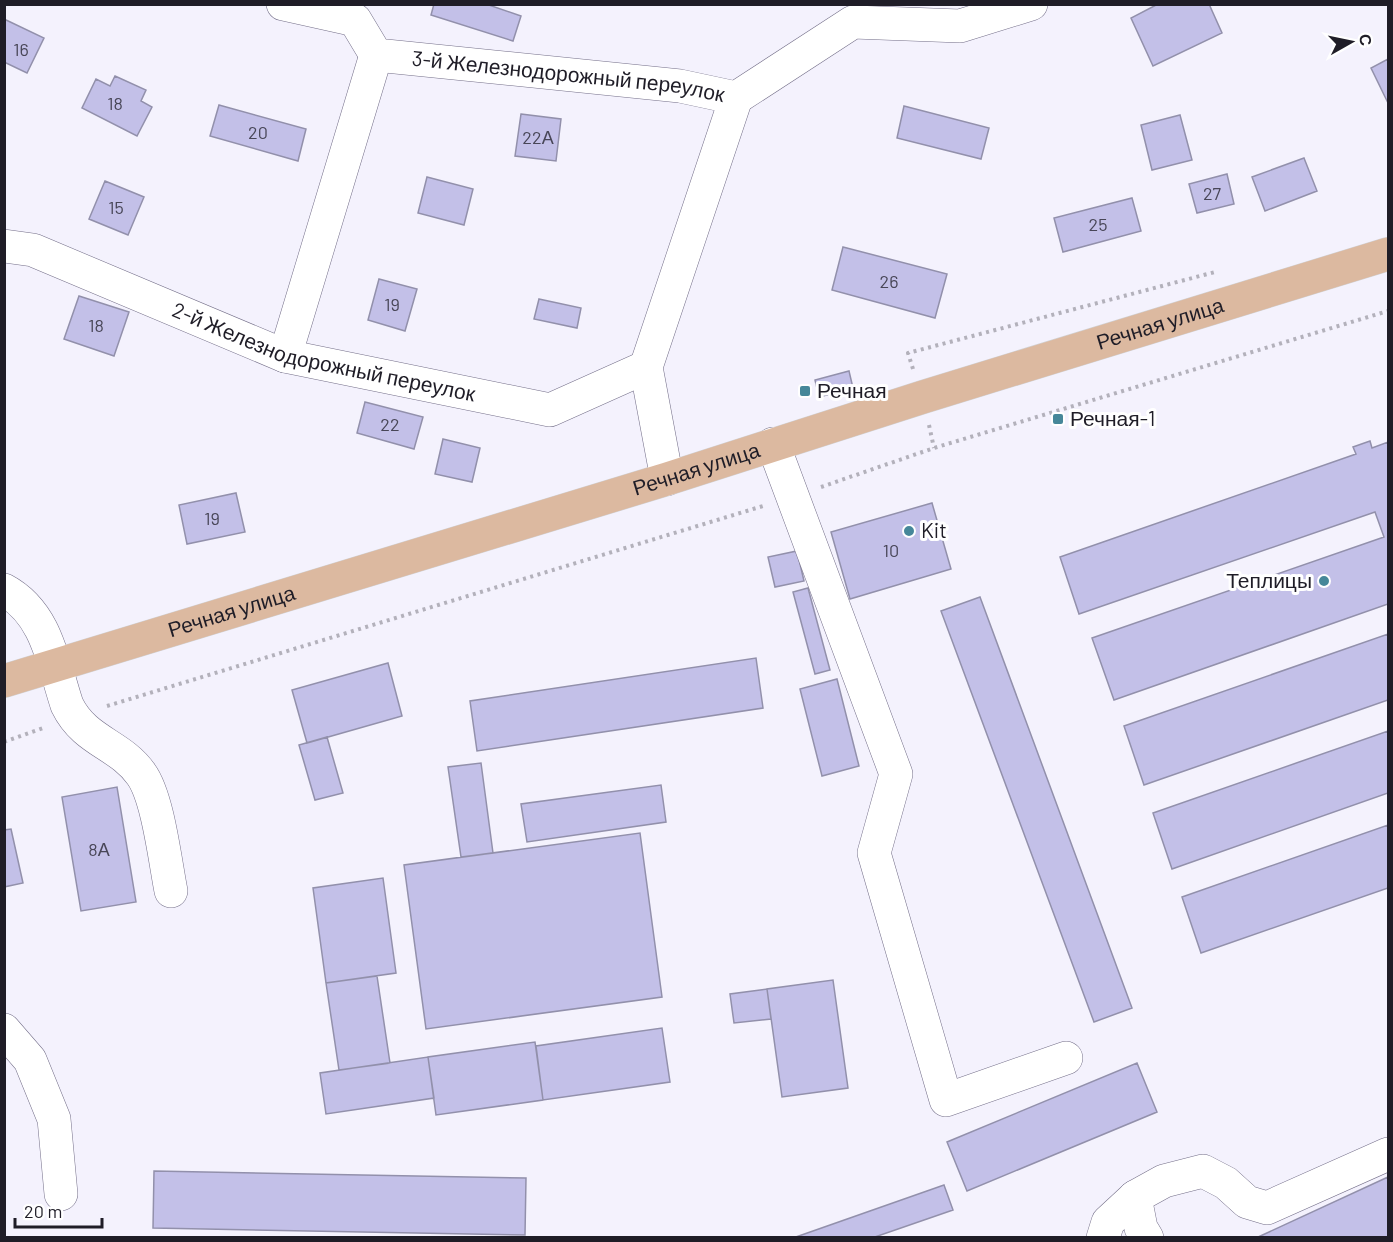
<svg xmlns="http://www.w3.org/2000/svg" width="1393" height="1242" font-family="Barlow,sans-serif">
<rect width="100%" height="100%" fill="#f4f2fd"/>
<path fill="#c3c0e8" stroke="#9290ab" stroke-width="1.5" d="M434,4H486L521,16L513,41L431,15Z
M1158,4H1209L1222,33L1153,66L1131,18Z
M4,19L44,38L27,73L4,62Z
M1388,59V103L1371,68Z
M115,76L146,90L141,101L152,107L137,136L82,108L96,79L110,86Z
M219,105L306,129L298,161L210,136Z
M904,106L989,128L981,159L897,138Z
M521,114L561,119L556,161L515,156Z
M1180,115L1192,160L1152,170L1141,125Z
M1304,158L1317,191L1265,211L1252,177Z
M1227,174L1234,204L1197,213L1189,184Z
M427,177L473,189L464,225L418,213Z
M105,181L144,197L128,235L89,219Z
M1132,198L1141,231L1063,252L1054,218Z
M843,247L947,274L935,318L832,290Z
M379,279L417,289L405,331L368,320Z
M79,296L129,312L114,356L64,339Z
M539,299L581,308L577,328L534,319Z
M849,371L853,388L819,397L815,380Z
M365,402L423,417L414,449L357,433Z
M443,439L480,448L472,482L435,474Z
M1370,441L1372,448L1388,442V604L1114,700L1092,638L1384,537L1375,512L1079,614L1060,557L1356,454L1353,447Z
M236,493L245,532L187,544L179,505Z
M932,503L951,569L850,599L831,532Z
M797,551L804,581L775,587L768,557Z
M808,588L830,670L815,674L793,592Z
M980,597L1132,1008L1094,1022L941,611Z
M1388,634V700L1144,785L1124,726Z
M756,658L763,708L477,751L470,701Z
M388,663L402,716L307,743L292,690Z
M837,679L859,766L822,776L800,689Z
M1388,731V793L1172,869L1153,813Z
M327,737L343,793L315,800L299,745Z
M481,763L493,853L461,857L448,767Z
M661,785L666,822L527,842L521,804Z
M117,787L136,902L81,911L62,797Z
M1388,825V888L1201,953L1182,897Z
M11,829L23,883L4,887V830Z
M640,833L662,997L426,1029L404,865Z
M383,878L396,973L326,983L313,888Z
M377,976L390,1063L339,1070L326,983Z
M833,980L848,1088L782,1097L767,989Z
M767,989L771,1019L734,1023L730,994Z
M662,1028L670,1082L543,1100L536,1046Z
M535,1042L543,1100L436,1115L428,1057Z
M428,1057L434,1098L326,1114L320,1073Z
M1137,1063L1157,1112L967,1191L947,1142Z
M154,1171L526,1178L525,1235L153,1228Z
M1388,1177V1238H1256Z
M944,1185L953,1210L872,1238H793Z"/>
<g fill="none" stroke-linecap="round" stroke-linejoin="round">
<g stroke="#746f89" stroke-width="34">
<g id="minor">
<path id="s1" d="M283,4L355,20L376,55L680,86L736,98L853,22L960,26L1031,4"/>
<path id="s2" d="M4,246L33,250L285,356L550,410L646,367"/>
<path d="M285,356L376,55"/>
<path d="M773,444L896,774L874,853L946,1100L1066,1058"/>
<path d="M667,479L646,367L736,98"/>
<path d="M4,590C47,613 53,663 67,705C85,742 120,744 141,774C158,797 165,861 171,891"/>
<path d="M4,1030L30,1060L54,1119L61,1194"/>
<path d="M1103,1238L1108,1222L1135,1197"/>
<path d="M1147,1238L1141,1228L1135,1197L1164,1181L1203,1171L1226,1183L1247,1202L1267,1208L1388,1154"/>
</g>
</g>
<g stroke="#d2d2d4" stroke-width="34">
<g id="major">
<path id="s3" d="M4,681L667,479L923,397L1388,254"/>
</g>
</g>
<path stroke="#b3b1bb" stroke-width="4" stroke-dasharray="3 4.5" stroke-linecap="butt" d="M913,369L908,353L1215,272
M929,425L934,448
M821,487L934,448L1388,311
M107,706L763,506
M4,742L46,727"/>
<use href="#minor" stroke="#fff" stroke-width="33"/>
<use href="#major" stroke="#dcb9a0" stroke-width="33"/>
</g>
<g fill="#468799" stroke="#fff" stroke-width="2">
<rect x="799" y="385" width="12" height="12" rx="3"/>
<rect x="1052" y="413" width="12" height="12" rx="3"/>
<circle cx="909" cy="531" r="6"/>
<circle cx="1324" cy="581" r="6"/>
</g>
<g text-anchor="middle" stroke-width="6" stroke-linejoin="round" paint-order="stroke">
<g font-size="18" fill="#484657">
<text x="21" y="56">16</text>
<text x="115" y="110">18</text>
<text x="258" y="139">20</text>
<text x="538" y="144">22А</text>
<text x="1212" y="200">27</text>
<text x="116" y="214">15</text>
<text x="1098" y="231">25</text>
<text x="889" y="288">26</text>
<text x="392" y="311">19</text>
<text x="96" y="332">18</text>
<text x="390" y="431">22</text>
<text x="212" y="525">19</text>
<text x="891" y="557">10</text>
<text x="99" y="856">8А</text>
</g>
<g font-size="21" fill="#1f1d27" stroke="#fff">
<text dy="7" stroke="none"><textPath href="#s1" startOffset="308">3-й Железнодорожный переулок</textPath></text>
<text dy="7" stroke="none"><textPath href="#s3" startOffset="1210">Речная улица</textPath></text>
<text dy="7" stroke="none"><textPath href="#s2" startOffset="339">2-й Железнодорожный переулок</textPath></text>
<text dy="7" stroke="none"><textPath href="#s3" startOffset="724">Речная улица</textPath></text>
<text dy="7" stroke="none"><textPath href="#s3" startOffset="238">Речная улица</textPath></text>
</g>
<g font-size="21" fill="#1f1d27" stroke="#fff" text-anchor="start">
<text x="817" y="398">Речная</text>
<text x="1070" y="426">Речная-1</text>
<text x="921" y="538">Kit</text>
<text x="1312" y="588" text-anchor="end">Теплицы</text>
</g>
</g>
<rect width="1393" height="1242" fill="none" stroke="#1f1d27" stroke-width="12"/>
<g transform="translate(1351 42) rotate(81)" stroke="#ffffff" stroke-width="4.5" paint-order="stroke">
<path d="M0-4.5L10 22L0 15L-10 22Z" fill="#1f1d27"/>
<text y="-9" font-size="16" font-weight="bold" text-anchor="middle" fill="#1f1d27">С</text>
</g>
<path d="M15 1218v9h87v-9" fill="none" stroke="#1f1d27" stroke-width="3"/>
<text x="24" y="1218" font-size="18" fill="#1f1d27" stroke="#ffffff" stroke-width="4.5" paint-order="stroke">20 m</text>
</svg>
